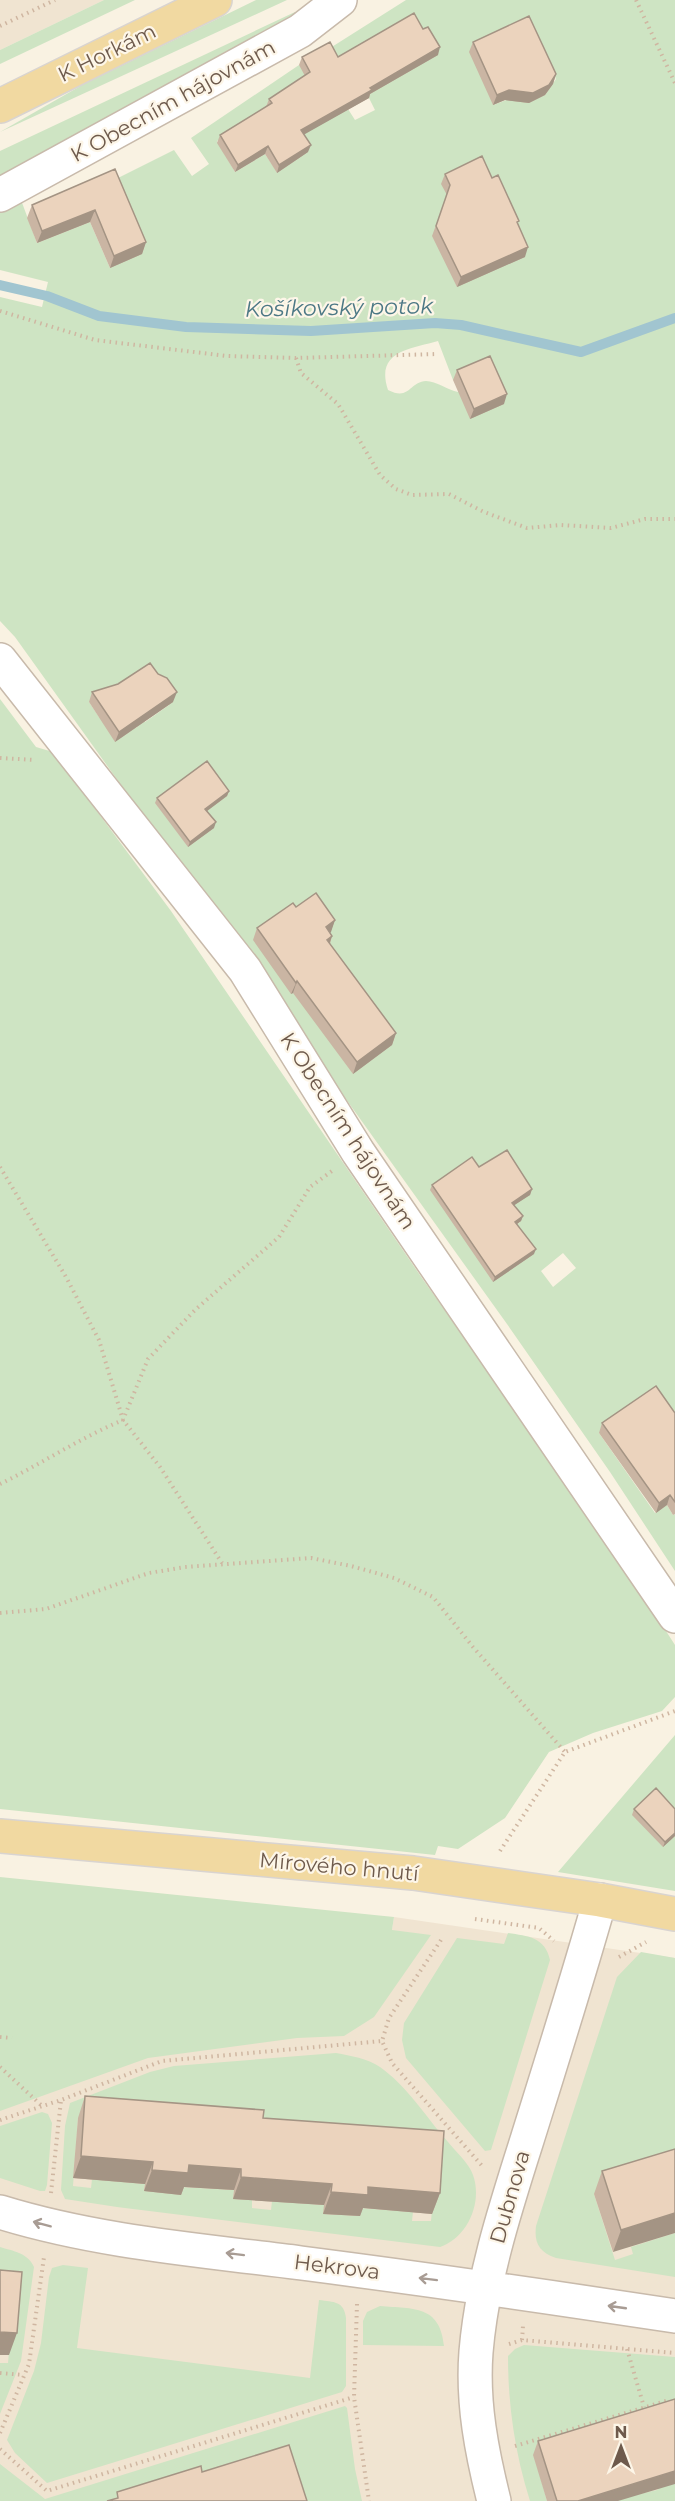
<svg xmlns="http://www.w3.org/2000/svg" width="675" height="2501" font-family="Montserrat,sans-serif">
<rect width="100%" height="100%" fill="#f9f2e2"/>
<path fill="#f0e4d1" d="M0,0H104L0,50Z
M394,1917L675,1958V2501H0V1983L392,1930Z"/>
<path fill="#cee4c3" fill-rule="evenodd" d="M104,0H135L0,64V50Z
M256,0H287L0,132L84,84Z
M406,0H675V1428L599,1433L655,1513L667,1505L673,1515L675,1514V1571L610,1472L507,1324L15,637L0,621V297L42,307L48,282L0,270V213L21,200L37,243L90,222L110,268V182L174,150L192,176L209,164L191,138L299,65L348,109L355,120L375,110L368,96L337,67L327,50ZM552,71L556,79L545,95L509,99L493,105ZM269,111L277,172L265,154L235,172L217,141ZM438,341L453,380L487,366L458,392C448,390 436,381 426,381C409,382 410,401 388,390C375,351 410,349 438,341ZM170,701L169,705L145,722L142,721L136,728L133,727L116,741L109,732L110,725L106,719L99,717L89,702ZM470,1163L520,1222L513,1227ZM563,1253L576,1268L553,1287L541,1271Z
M295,12L297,15L0,177V151Z
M0,699L36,747L53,752L171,911L424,1281L597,1524L675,1645V1697L662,1711L593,1733L549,1752L505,1818L458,1849L438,1846L435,1855L0,1809Z
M675,1735V1891L558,1872Z
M0,1877L394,1917L392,1930L431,1935L374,2017L344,2036L297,2038L148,2058L0,2111Z
M508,1933C528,1936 545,1937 550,1960L491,2150L485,2151L406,2058L402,2040L404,2023L457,1938L504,1944Z
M641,1952L675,1958V2168L594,2194L615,2260L633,2254L631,2247L675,2233V2277L556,2258C539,2252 534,2243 536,2226L617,1977Z
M336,2053C351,2056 367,2058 380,2067C407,2086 426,2117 448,2142C456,2152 469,2163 473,2175C483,2203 467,2238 440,2247L117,2207L65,2199L61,2190L65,2126L70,2103L150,2072L174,2066ZM78,2118L437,2153L431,2221H412L413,2212L361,2208L360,2216L324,2214V2205L272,2201L271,2210L252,2208V2200L233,2199L234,2190L181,2187L144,2191L145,2184L92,2179L91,2188L73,2186Z
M42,2112L48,2114L52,2123L47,2185L45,2191H40L0,2178V2126Z
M0,2247C13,2251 28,2253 34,2267L21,2361L0,2414V2363H8L14,2295L0,2293Z
M63,2265L88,2268L77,2348L310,2378L319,2300C334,2302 344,2301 346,2318V2386L342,2392L47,2483L15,2453L7,2440L34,2371L41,2343L49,2277L52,2268Z
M380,2306C414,2309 440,2305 444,2346L363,2345V2321L367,2312Z
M524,2345L675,2357V2411L534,2455L547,2501H530C515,2453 508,2406 508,2356L515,2349Z
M345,2406L347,2408L355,2469L362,2501H0V2464L45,2499Z
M675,2475V2501H610L657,2490Z"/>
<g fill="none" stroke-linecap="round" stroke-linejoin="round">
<path stroke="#a1c5d0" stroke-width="10" d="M0,285L47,296L99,316L186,327L311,331L435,323L461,325L581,352L675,318"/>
<g stroke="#c8baab" stroke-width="36">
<path id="minor" d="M0,195L300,31L340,0
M0,660L245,970L358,1152L675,1616
M0,2212C97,2242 200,2250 301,2263C426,2279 550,2297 675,2316
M494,2501C482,2453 472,2403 476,2352C482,2280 505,2209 527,2140C552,2060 577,1981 600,1900"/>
</g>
<g stroke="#d9d4d0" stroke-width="36">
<path id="major" d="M0,106L215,0
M0,1836L413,1873L600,1900L675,1914"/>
</g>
<path stroke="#cfb6a1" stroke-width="4" stroke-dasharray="1.5 4.5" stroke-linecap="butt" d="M636,0L675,83
M0,26L55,0
M0,311L95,340L227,356L296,358L438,354
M296,358L301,373L338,404L380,475L396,489L412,495L449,494L484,512L527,528L561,525L611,528L645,519H675
M0,758L35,760
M0,1167L66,1277L99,1340L123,1420L160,1467L222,1563
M0,1484C41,1464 80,1438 123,1420L148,1359L196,1309L279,1237L310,1187L332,1171
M0,1613L46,1609L149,1573L185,1567L311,1558L351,1566L394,1578L433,1597L473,1647L565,1752
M500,1851L565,1752L675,1711
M475,1919L539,1928L554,1941
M441,1940L389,2018L382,2041L392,2063L484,2168
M619,1957L646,1942
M0,2037L12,2038
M0,2067L41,2105
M0,2120L61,2100L162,2061L382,2041
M51,2193L61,2100
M357,2304L354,2397L369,2501
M522,2340L523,2326
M509,2344L522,2340L675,2353
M627,2349L644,2407
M0,2373L24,2375
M0,2433L29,2364L44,2257
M515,2446L666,2401
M0,2449L47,2491L354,2397"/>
<use href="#minor" stroke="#fff" stroke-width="33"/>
<use href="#major" stroke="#f1d9a1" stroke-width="33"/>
</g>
<path fill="#cab5a3" d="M473,42L556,74L553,84L545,95L529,103L505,100L493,105L469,52Z
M438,55L370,94L369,98L304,134L308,152L277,173L265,154L235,172L217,143L220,135L266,107L269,99L305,76L299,65L302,57Z
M115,169L146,242L142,254L110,268L90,222L37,243L27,218L32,205Z
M445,174L492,178L518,224L525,257L457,287L432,236L447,195L441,184Z
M457,370L504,404L470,419L453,380Z
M92,692L173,702L115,742L89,702Z
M229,791L227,796L207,811L214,828L188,847L155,803L157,798Z
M296,907L335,920L330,933L332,936L330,944L396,1033L392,1045L353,1074L293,993L291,994L253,940L257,928Z
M479,1167L532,1189L530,1195L514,1205L523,1216L521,1221L517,1224L534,1254L493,1282L430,1190L432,1185Z
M675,1413V1514L673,1515L667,1505L656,1513L599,1433L602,1423Z
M634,1809L675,1836L663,1847L632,1815Z
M85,2096L263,2118L440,2193L432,2214L363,2208L360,2216L323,2214L324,2205L233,2199L234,2190L184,2187L181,2195L144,2191L145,2184L73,2178L78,2118Z
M675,2149L613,2252L594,2194L602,2171Z
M538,2441L618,2501H547L533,2455Z"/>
<path fill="#a49484" d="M440,47L438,55L370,94L369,98L298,138L301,130L370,88Z
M556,74L553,84L545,95L529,103L505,100L493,105L497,95L509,90Z
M311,145L308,152L277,173L279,165Z
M268,146L265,154L235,172L238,165Z
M95,210L90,222L37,243L42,231Z
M146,242L142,254L110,268L114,256Z
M528,247L525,257L457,287L461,277Z
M507,394L504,404L470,419L474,409Z
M177,692L173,702L115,742L119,732Z
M229,791L227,796L203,814L205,809Z
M216,822L214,828L188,847L190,842Z
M335,920L331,932L322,939L326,927Z
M332,936L328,948L327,940Z
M297,981L293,993L291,994L296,983Z
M396,1033L392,1045L353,1074L357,1062Z
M532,1189L530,1195L510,1208L512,1203Z
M523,1216L521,1221L513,1227L515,1222Z
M536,1249L534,1254L493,1282L495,1277Z
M670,1495L667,1505L656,1513L659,1503Z
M675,1833V1836L663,1847L665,1842Z
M81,2156L153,2162L145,2184L73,2178Z
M189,2165L241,2169L234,2190L184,2187L181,2195L144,2191L152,2170Z
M241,2177L332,2184L324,2205L233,2199Z
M368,2187L440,2193L432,2214L363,2208L360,2216L323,2214L331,2192Z
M675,2213V2233L613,2252L621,2230Z
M0,2332L17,2333L9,2355H0Z
M675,2471V2484L618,2501H578Z"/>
<path fill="#ebd3bd" stroke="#a49484" stroke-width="1.5" d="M414,13L423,29L428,27L440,47L370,88L372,90L301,130L311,145L279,165L268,146L238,165L220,135L272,103L269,99L310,72L302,57L330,42L338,57Z
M529,16L556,74L549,85L533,93L509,90L497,95L473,42Z
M482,156L492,178L498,175L519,221L517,222L528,247L461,277L436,226L450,185L445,174Z
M115,169L146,242L114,256L95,210L42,231L32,205Z
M490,356L507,394L474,409L457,370Z
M150,663L158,674L167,678L177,692L119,732L92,692L118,684Z
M207,761L229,791L205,809L216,822L190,842L157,798Z
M316,893L335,920L326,927L332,936L327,940L396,1033L357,1062L297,981L296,983L257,928L293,903L296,907Z
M507,1150L532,1189L512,1203L523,1216L515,1222L536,1249L495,1277L432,1185L472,1157L479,1167Z
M656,1386L675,1413V1502L670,1495L659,1503L602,1423Z
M656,1788L675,1809V1833L665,1842L634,1809Z
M85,2096L264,2110L263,2118L444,2131L440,2193L368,2187V2195L331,2192L332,2184L241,2177V2169L189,2165L188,2173L152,2170L153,2162L81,2156Z
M675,2149V2213L621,2230L602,2171Z
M0,2270L22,2272L17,2333L0,2332Z
M675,2399V2471L578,2501H557L538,2441Z
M289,2445L307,2501H107L118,2498L117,2492L201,2466L202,2472Z"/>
<defs><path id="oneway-shaft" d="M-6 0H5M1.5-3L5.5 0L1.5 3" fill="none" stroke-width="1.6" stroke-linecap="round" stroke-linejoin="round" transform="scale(1.5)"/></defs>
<g stroke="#a89c94">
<use href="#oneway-shaft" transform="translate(42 2224) rotate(-165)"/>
<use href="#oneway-shaft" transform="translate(235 2254) rotate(-173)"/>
<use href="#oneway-shaft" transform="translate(428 2279) rotate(-173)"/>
<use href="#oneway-shaft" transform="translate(617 2307) rotate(-172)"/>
</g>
<g text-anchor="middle" stroke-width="4.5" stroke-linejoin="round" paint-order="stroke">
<g font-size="21" fill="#6e5a4c" stroke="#fdf6e8">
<text transform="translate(107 53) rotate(-26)" y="7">K Horkám</text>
<text transform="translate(173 101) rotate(-29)" y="7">K Obecním hájovnám</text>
<text transform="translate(348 1131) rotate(57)" y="7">K Obecním hájovnám</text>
<text transform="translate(339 1867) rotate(5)" y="7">Mírového hnutí</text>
<text transform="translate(510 2197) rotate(-74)" y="7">Dubnova</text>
<text transform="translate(337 2267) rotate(7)" y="7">Hekrova</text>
</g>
<g font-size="22" font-style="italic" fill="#4c7885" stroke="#fdf6e8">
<text transform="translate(339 307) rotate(-1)" y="8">Košíkovský potok</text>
</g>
</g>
<g transform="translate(621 2447)" stroke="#fdf6e8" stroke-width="4.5" paint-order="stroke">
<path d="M0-4.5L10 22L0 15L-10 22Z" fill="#6e5a4c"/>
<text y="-9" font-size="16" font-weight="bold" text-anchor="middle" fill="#6e5a4c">N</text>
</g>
</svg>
